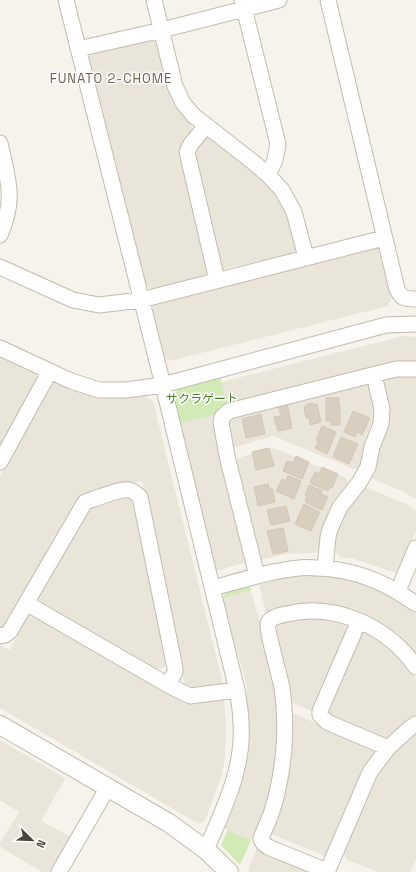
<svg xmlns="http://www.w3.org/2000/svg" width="416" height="872" font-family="'Space Grotesk','Noto Sans JP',sans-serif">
<rect width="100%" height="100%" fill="#f6f3ec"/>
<path fill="#eae5da" d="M149,38L157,39L170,94L176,108L191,122L192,131L183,143L181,154L209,266L205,277L154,290L143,283L87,60L92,52Z
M208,136L251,170L273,192L286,211L297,246L294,253L223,269L219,266L193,154L203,139Z
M374,246L379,250L391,300L388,306L169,361L162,357L151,313L155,301Z
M404,336L416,337V363L227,405L221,382Z
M0,356L37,373L39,380L0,449Z
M395,376H416V499L401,491L371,478L370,474L378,456V448L389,423V408L383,386L387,378Z
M57,382L98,396L125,398L145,396L153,401L223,684L195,688L185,685L142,481L80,497L6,625L0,628V476L51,385Z
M364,384L370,388L377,414L364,459L357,469H353L274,436L236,447L230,445L226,426L229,418Z
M213,415L212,423L247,562L216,571L178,424Z
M273,448L346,478L348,484L336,502L321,536L318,549L315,553L286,554L259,560L235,466L238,458Z
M365,487L407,504L416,510V530L400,570L396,573L354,559L340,557L334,550V539L345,512Z
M124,497L132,500L168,663L163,668L160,669L155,670L39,603L37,596L89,507Z
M305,574L339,577L367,585L379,590L402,603L416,613V656L397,636L291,607L266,614L259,584Z
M251,590L270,660L278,708L277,746L273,781L265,809L251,840L224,828L237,798L243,771L247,730V697L246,682L222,600L223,598Z
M34,614L186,704L224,700L226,726L225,757L222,775L205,821L199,824L0,708V645L10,650L26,617Z
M292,618H318L345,623L347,628L313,711L291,702L289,698V681L275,630L278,622Z
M366,631L378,638L406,663L416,680V717L389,738L383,740L330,716L328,709L360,634Z
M290,712L373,748L375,754L327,857L269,833Z
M416,732V860L410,872H377L346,859L343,851L376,775L393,751Z
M0,740L65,778L41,821L71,837L50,872H42L0,847V843L19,812L0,800Z
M257,848L312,872H250L248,870Z"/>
<path fill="#d2eab5" d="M220,376L227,405L220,407L213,415L178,424L172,399L179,387Z
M248,586L250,587L251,590L223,598L226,592Z
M228,830L251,840L240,865L221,845Z"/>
<path fill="#d8cfc1" stroke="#d3c7b4" d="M326,398H339V406H340V425H331V421H326Z
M287,403L292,428L278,431L274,417L281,416L278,405Z
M313,403V405L317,404L321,422L310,425L309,417L306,418L304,407H306V405Z
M353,411L370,418L362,435L357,432L355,437L344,432Z
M261,414L265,434L246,438L242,419Z
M322,426L336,432L327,454L315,448L319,441L316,440Z
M341,437L358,444L349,464L333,457Z
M269,448L274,466L256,470L252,452Z
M296,456L309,462L302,479L283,471L287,461L293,463Z
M322,467L338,474L332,488L330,487L328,491L310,483L315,472L319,474Z
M288,476L301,481L294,499L276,491L282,479L286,481Z
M268,484L269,489L272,488L275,502L258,506L254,487Z
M309,485L322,491L321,494L328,497L322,510L305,502L307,496L305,495Z
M304,504L320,512L311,531L295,524Z
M286,506L290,521L271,525L267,510Z
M283,528L288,551L273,554L267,531Z"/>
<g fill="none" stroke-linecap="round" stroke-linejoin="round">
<g stroke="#c2bbae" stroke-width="17">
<path id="minor" d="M66,0L163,385L237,690C239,701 241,712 241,724C244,769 223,810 206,850
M154,0L175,86L183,103L194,116L253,162L268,175L282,190L294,212L306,257
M242,0L278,144L275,160L268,175
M328,0L397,289C401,299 406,299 416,299
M78,49L162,30L279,0
M206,126L191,144L187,152L217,280
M0,143C8,180 16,199 0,235
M0,267L73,300L99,305L141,300L384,238
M0,348L71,381L99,390H126L163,385L386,325L416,324
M0,462L50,371
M325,568L328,537L330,529L340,507L359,483L368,467L372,447L381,424L382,409L374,375
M257,576L227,456L221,422L222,417L229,411L396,369H416
M213,588C242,580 270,571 299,568C305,567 312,568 318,568C355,569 386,582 416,604
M398,591L416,548
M26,603L168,685L190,696L237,690
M359,621L320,711V715L327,722L388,748
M0,636L5,635L10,631L85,502C94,499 122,488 129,490C134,491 137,494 140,497L175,668V672L168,685
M327,871L268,847L263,843L261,839C264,829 269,821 272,811C284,773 288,728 282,688C280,677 266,628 268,623C271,617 281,615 287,614C336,602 388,627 416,667
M59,872L108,787
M327,872L370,772L388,748L410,728L416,724"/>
</g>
<g stroke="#c2bbae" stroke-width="20">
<path id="tertiary" d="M0,725L169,823L206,850L229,872"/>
</g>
<use href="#minor" stroke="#fff" stroke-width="15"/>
<use href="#tertiary" stroke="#fff" stroke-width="18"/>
</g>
<g text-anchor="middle" stroke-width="3" stroke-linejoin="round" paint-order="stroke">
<g font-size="12" fill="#4a7f2a" stroke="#fff">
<text x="202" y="403">サクラゲート</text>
</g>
<g font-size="13" letter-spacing="1" fill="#6e6250" stroke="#fff">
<text x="111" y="83">FUNATO 2-CHOME</text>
</g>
</g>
<g transform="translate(32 840) rotate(113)" stroke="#ffffff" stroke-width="3" paint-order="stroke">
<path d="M0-3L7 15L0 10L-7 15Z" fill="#4b4439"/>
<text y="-6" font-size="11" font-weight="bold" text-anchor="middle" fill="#4b4439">N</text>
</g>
</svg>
